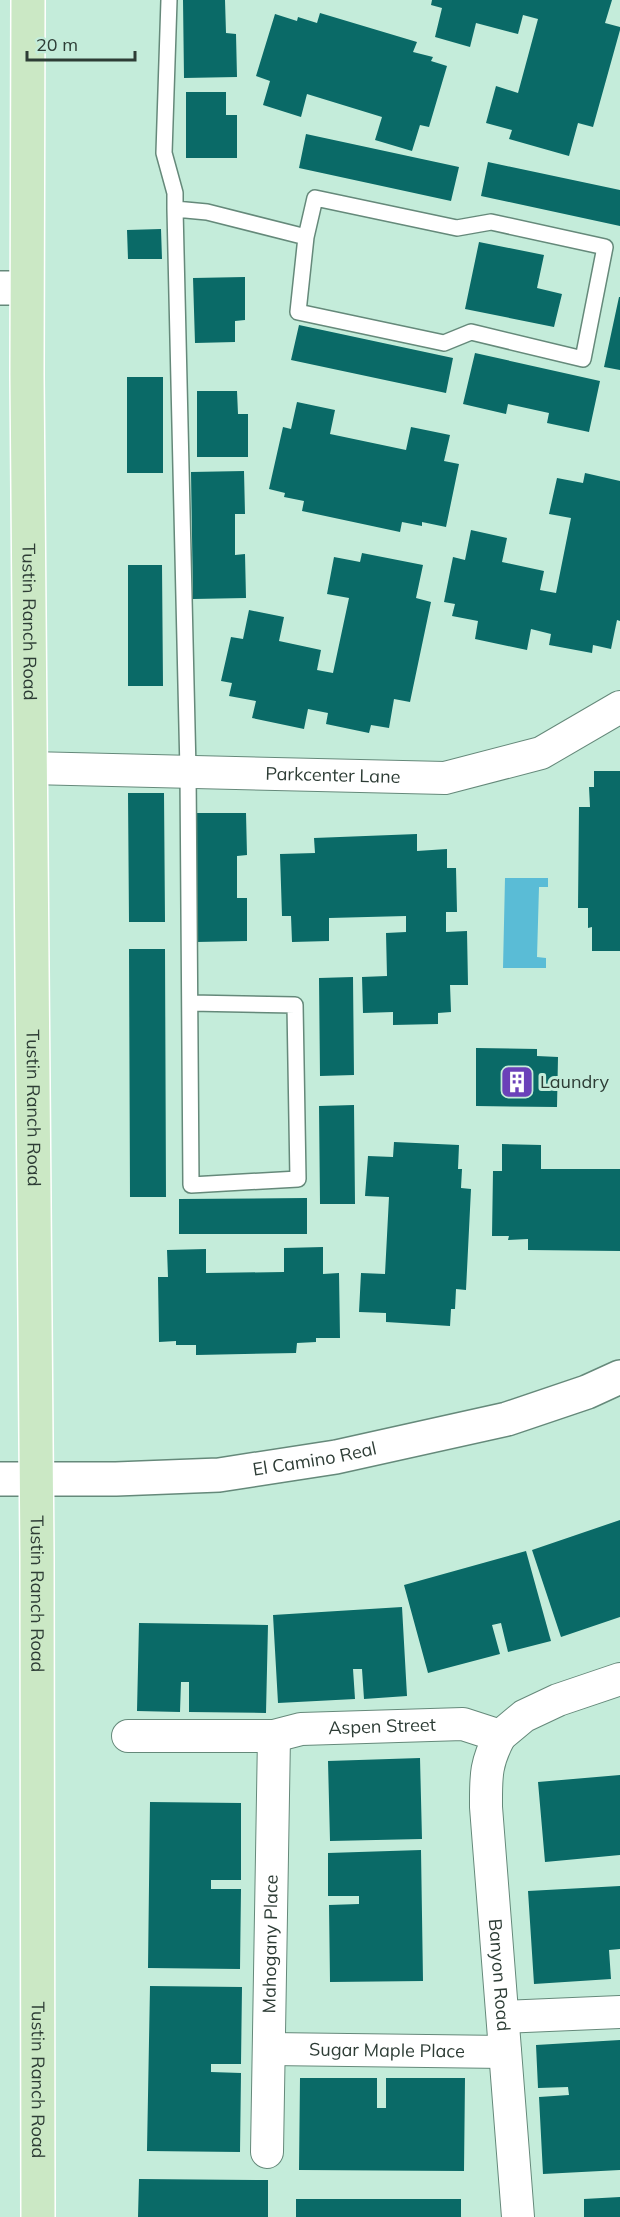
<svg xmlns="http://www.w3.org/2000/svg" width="620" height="2217" font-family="Mulish,sans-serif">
<rect width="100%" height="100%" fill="#c4ecda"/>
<path fill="#5abcd6" d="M505,878H548V887H539L537,957L546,958V968H503Z"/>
<path fill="#0a6a67" d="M183,0H225L226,33L236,34L237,77L184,78Z
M432,0H612L605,23L620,27V30L593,127L578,123L569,156L509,139L512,130L486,123L496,86L518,93L538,19L523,15L518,34L476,23L470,47L435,37L442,8L431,5Z
M320,13L417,42L413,52L433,57L431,61L447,66L429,127L420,125L412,151L375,140L382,117L307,94L301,117L263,105L270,81L256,76L275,14L297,21L298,17L317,23Z
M186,92H226V115H237V158H186Z
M306,134L459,167L451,201L299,168Z
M488,162L620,190V226L481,196Z
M161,229L162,259H128L127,230Z
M479,242L544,255L537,288L562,294L554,327L465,309Z
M245,277V320L235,321V342L195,343L193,278Z
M619,297H620V370L604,367Z
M299,325L453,358L446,393L291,360Z
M475,353L600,381L589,432L547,423L549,413L508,404L506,414L463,404Z
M127,377H163V473H127Z
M197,391H237L238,414H248V457H197Z
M297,402L335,410L330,434L406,450L411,427L450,435L444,461L459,464L446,527L422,522V526L402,522L400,532L302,511L304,501L284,497L285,493L269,489L283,427L291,429Z
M244,471L245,514H235V555L245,554L246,598L193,599L191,472Z
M585,473L620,481V621L617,620L611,649L593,645L592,653L549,645L551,634L531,629L527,650L475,639L478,621L452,616L455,604L444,602L453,557L465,560L471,530L507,538L502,562L544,571L540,590L556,593L571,518L549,514L557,478L583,483Z
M362,553L423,565L416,598L431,602L410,702L394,699L389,728L371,725L369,733L326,724L328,713L308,709L304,729L252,718L256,701L229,696L232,683L221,681L231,637L243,639L249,610L284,617L279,641L321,650L317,670L333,673L349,598L327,594L334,557L360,562Z
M128,565H162L163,686H128Z
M594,771H620V951H592V927L588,928V908H578L579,807H590L589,787H594Z
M128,793H164L165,922H129Z
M194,813H246L247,855L237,856V898H247V941L196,942Z
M417,834V851L447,849V868H456L457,912H446V932L467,931L468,985H450L451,1012L438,1013V1024L393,1025V1012L363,1013L362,977L387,976L386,933L406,932V916L329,918V941L292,942L291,916H282L280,854L315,853L314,838Z
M129,949H165L166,1197H130Z
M353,977L354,1075L320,1076L319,978Z
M476,1048L537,1049V1056L558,1057L557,1107L476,1106Z
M354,1105L355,1204H320L319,1106Z
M394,1142L459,1145L458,1169H462L461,1188L471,1189L466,1290L456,1289L455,1309H451L450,1326L386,1322V1313L359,1312L361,1273L385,1274L389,1197L365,1196L368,1156L393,1157Z
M502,1144L541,1145V1169H620V1251L528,1250V1239L508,1240L509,1236H492L493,1171H502Z
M307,1198V1234H179V1199Z
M323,1247V1274L339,1273L340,1338H316V1342L297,1343L296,1353L196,1355V1345H176V1341L159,1342L158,1277H168L167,1250L206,1249V1273L284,1272V1248Z
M620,1520V1617L561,1637L532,1550Z
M526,1551L551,1641L508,1652L501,1623L492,1625L500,1654L428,1673L404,1585Z
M402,1607L407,1696L364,1699L362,1669H353L355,1699L278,1703L273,1615Z
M139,1623L268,1625L266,1713L189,1712V1682H181L180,1712L137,1711Z
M420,1758L422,1839L330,1841L328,1761Z
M620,1775V1855L545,1862L538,1782Z
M150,1802L241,1803V1880H211V1889H241L240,1969L148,1968Z
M421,1850L423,1981L330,1982L329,1905L359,1904V1896H328V1853Z
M620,1886V1949L609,1950L611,1979L534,1984L528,1891Z
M150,1986L242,1987L241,2064H211V2072L241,2073L240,2152L147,2151Z
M620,2040V2170L543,2174L539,2097L569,2095L568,2087L538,2088L536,2045Z
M300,2078H377V2108H386V2078H465L464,2171L299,2170Z
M139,2179L268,2180V2217H138Z
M620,2197V2217H584V2199Z
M296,2199H461V2217H296Z"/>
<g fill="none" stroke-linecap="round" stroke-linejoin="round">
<g stroke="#65897a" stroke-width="18">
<path id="service" d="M169,0L164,153L175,193V209L188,771L191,1185L298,1179L295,1005L190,1003
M175,209L207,212L306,237L315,198L457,228L491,222L605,247L583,359L471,332L444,343L298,312L306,237"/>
</g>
<g stroke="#65897a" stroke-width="34">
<g id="minor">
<path id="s1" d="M30,768L445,778L541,753L620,707"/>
<path id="s2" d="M128,1736H274L301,1729L463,1724L500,1736L524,1716L558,1700L620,1679"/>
<path id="s3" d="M500,1736C485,1764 486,1777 486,1807L518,2217"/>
<path d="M503,2017L620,2012"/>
<path id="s4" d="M270,2049L505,2052"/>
<path id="s5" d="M267,2152L274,1736"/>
</g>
</g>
<g stroke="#65897a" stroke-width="36">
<path id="tertiary" d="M0,288H26"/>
</g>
<g stroke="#65897a" stroke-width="36">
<g id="secondary">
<path id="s6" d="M0,1479H116L219,1475L336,1457L507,1419L587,1392L620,1377"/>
</g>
</g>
<g stroke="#fff" stroke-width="36">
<g id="primary">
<path id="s7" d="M28,0L27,375L37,1556L38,2217"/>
</g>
</g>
<use href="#service" stroke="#fff" stroke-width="15"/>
<use href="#minor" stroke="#fff" stroke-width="32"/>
<use href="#tertiary" stroke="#fff" stroke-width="33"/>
<use href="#secondary" stroke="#fff" stroke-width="33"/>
<use href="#primary" stroke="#cbe8c5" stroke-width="33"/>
</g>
<defs>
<g id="building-square" transform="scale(1.725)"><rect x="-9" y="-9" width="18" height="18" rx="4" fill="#6b41b9" stroke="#c4ecda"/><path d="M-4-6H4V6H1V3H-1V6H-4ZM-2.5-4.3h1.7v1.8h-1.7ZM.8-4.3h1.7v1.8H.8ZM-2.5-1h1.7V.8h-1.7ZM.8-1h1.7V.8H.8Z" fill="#fff"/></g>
</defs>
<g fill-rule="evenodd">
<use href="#building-square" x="517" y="1082"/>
</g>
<g text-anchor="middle" stroke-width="6" stroke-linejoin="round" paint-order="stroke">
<g font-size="18" fill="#2d3c35" stroke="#c4ecda">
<text dy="6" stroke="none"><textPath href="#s7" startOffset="622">Tustin Ranch Road</textPath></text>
<text dy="6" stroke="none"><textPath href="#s1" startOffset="303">Parkcenter Lane</textPath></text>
<text dy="6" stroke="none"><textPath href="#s7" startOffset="1108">Tustin Ranch Road</textPath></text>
<text dy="6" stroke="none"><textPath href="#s6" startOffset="316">El Camino Real</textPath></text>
<text dy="6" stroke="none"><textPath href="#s7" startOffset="1594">Tustin Ranch Road</textPath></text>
<text dy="6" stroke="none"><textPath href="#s2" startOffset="255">Aspen Street</textPath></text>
<text dy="6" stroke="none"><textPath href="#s5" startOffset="208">Mahogany Place</textPath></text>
<text dy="6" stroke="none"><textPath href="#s3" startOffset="242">Banyon Road</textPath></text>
<text dy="6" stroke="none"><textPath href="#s4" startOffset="117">Sugar Maple Place</textPath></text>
<text dy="6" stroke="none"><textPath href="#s7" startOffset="2080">Tustin Ranch Road</textPath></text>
</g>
<g font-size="18" fill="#2d3c35" stroke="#c4ecda" text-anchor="start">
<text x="540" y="1088">Laundry</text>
</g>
</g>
<path d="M27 51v9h108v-9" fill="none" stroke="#2d3c35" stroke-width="3"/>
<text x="36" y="51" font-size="18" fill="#2d3c35" stroke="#c4ecda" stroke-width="4.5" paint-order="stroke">20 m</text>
</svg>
